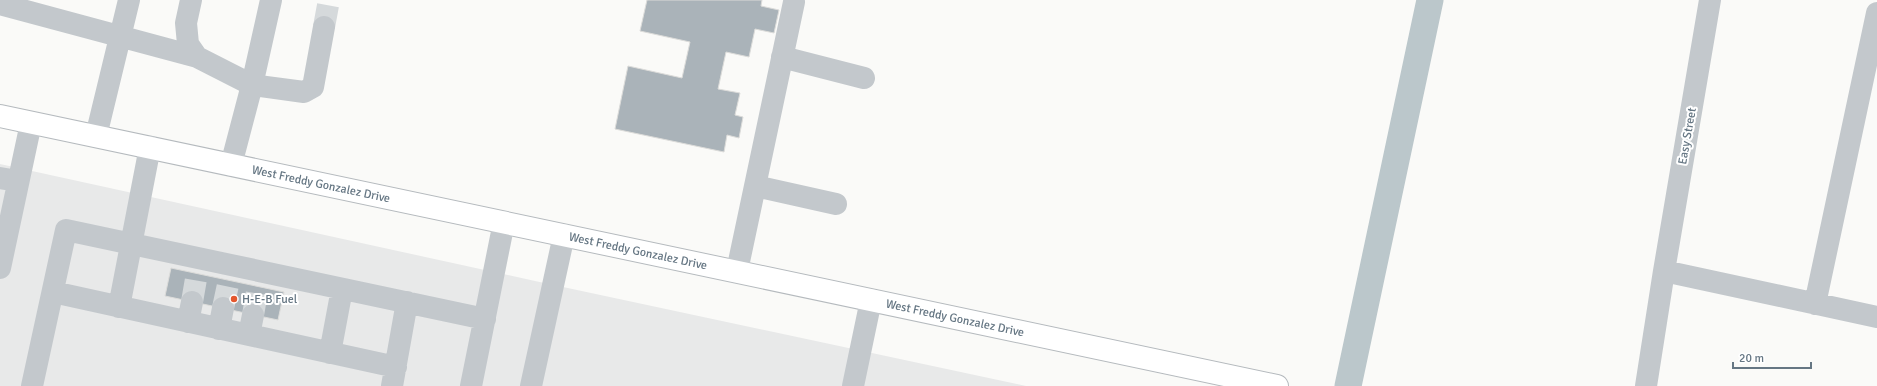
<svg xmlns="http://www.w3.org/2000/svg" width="1877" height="386" font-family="Signika,sans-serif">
<rect width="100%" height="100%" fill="#fafaf8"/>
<path fill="#e8e9e9" d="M0,164L535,281L1026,386H0Z"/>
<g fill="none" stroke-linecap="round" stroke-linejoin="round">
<path stroke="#bbc7cb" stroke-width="27" d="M1348,386L1430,0"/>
</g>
<path fill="#aab3b9" stroke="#dcdcda" d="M647,0H762L761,6L779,10L774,33L755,29L749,57L726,52L718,89L740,93L735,115L743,117L739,138L727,135L724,152L615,129L628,66L682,78L690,42L640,31Z
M171,268L284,292L278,320L165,296Z"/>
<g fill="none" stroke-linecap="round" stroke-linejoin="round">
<path stroke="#d5d9db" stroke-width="22" stroke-dasharray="22 11" stroke-linecap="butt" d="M324,27L329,0
M192,302L197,273
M223,308L229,280
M253,315L258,286"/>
<g stroke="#b5babe" stroke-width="24">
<path id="major" d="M0,116L1277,386"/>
</g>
<path stroke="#c3c8cc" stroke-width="22" d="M191,0L186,23L188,44L197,57
M1710,0L1664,271L1877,317
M0,4L197,57L252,85L271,0
M782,57L864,78
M96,136L129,0
M231,165L252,85L304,92L313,87L324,27
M0,178L18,181
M755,186L836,204
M0,268L31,123
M737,271L794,2
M53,292L396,367
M1815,304L1877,13
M119,307L150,147
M188,322L192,302
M219,329L223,308
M249,335L253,315
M330,353L342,289
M32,386L66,230L485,319
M392,386L407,302
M471,386L504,222
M531,386L564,235
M853,386L871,300
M1646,386L1664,271"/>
<use href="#major" stroke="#fff" stroke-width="22"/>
</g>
<circle fill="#e4572e" stroke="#fff" stroke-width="1.5" cx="234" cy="299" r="4"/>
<g text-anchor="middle" stroke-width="4" stroke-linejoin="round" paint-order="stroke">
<g font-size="12" fill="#657683" stroke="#fff">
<text transform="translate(1687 136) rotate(-80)" y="4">Easy Street</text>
<text transform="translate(321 184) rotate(12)" y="4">West Freddy Gonzalez Drive</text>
<text transform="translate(638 251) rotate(12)" y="4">West Freddy Gonzalez Drive</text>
<text transform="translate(955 318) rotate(12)" y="4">West Freddy Gonzalez Drive</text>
</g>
<g font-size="12" fill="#657683" stroke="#fff" text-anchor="start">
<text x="242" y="303">H-E-B Fuel</text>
</g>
</g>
<path d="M1733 362v6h78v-6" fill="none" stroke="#657683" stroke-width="2"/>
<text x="1739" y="362" font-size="12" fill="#657683" stroke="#ffffff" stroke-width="3" paint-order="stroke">20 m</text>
</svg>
